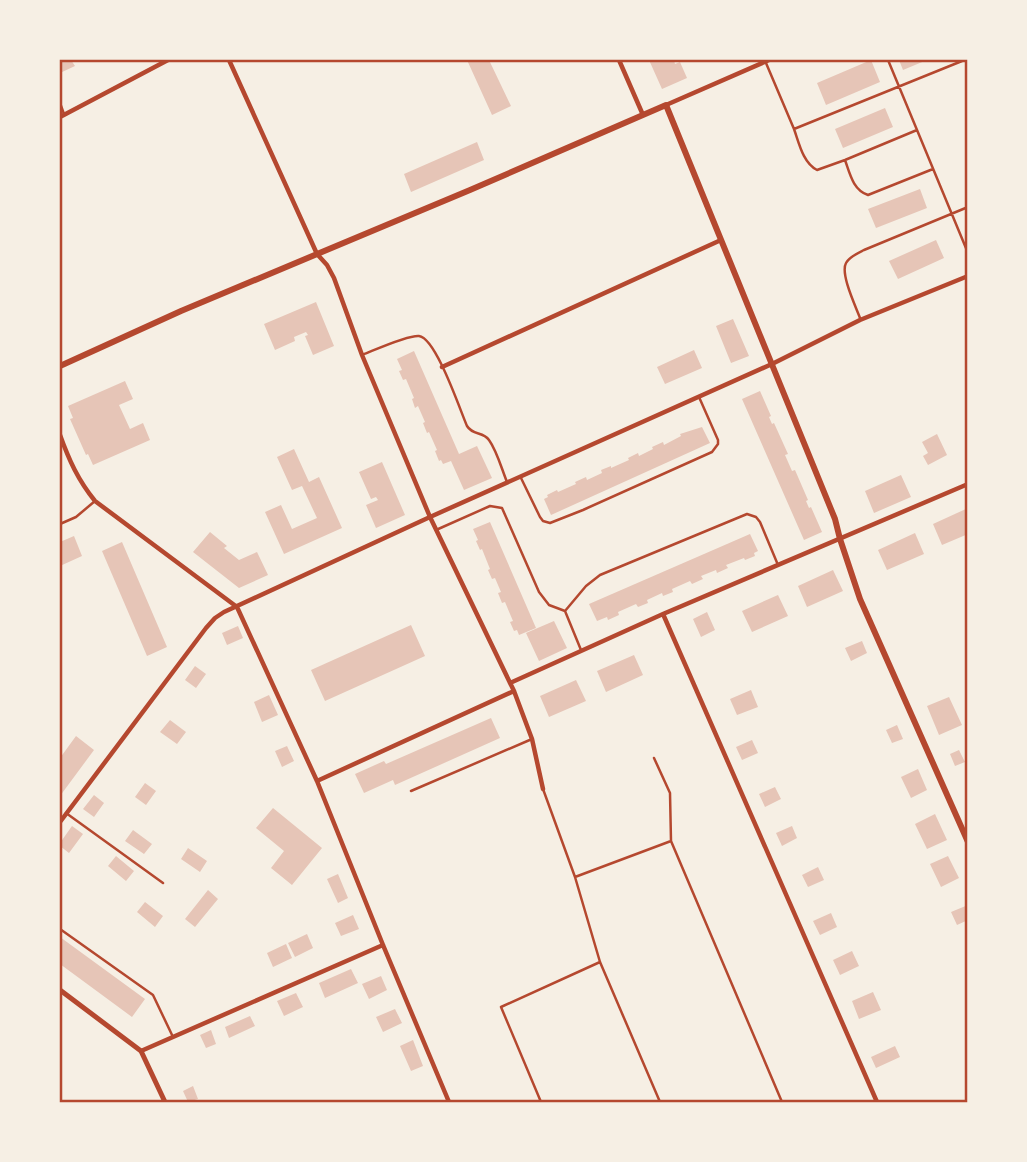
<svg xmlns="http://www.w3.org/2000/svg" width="1027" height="1162" font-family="'Roboto Condensed',sans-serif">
<rect width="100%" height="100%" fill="#f6efe4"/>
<path fill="#e6c5b7" d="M60,60H71L75,66L60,73Z
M467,60H489L511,106L492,115Z
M649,60H674L675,64L680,62L687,78L662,89Z
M871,60L880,82L826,105L817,83Z
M899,60H927L903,70Z
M885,108L893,127L843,148L835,129Z
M477,142L484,160L411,192L404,174Z
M920,189L927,208L876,228L868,209Z
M936,240L944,258L898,279L889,261Z
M316,302L334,346L313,355L305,336L308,335L306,332L294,337L295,341L275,350L264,324Z
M733,319L749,356L731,363L716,326Z
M694,350L702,368L665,384L657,367Z
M414,351L459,454L477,446L492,478L464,490L451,461L443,464L441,460L439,461L435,451L437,450L429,432L427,433L423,423L425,422L418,406L415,408L412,399L414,398L406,379L403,380L399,371L402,370L397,359Z
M125,381L133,399L119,405L130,429L143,423L150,440L93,465L88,454L86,455L70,419L73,418L68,406Z
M760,391L771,416L769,417L772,424L774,423L788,454L785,455L792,471L795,470L808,500L806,501L809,508L811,507L822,532L804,540L742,399Z
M702,427L710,443L551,515L544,499L548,497L547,495L557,490L558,492L576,484L575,482L586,477L587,480L602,473L601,470L611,466V468L629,460L628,458L638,453L639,456L653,449L652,447L663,442L664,445L681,436L680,434Z
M937,434L947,455L928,465L923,456L928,453L922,442Z
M294,449L309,482L319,477L342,528L284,554L265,512L281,505L292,529L317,518L302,486L292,490L277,457Z
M382,462L405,515L376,528L366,505L378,500L376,497L371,499L359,472Z
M901,475L911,497L874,513L865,491Z
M968,508V534L942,545L933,524Z
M490,522L536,628L519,635L517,630L514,631L510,622L513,621L505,602L502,603L498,593L501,592L495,578L492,579L488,570L490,569L482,549L480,550L476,541L478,540L473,529Z
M210,532L227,546L224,548L239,560L257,552L268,575L239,588L193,552Z
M915,533L924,554L887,570L878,550Z
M750,534L758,551L754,553L755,556L745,560L744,558L726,565L728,568L717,573L716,570L701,576L703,579L692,584L690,581L672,589L673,592L663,596L662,593L647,600L648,603L638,607L636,604L618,612L619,615L608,620L607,617L597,621L589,604Z
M74,536L82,556L60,566V542Z
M122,542L167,647L147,656L102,551Z
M833,570L843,591L807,607L798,586Z
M778,595L788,616L752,632L742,611Z
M707,612L715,630L701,637L693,619Z
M554,621L567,648L539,661L526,633Z
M411,625L425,656L325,701L311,670Z
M238,626L243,638L227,645L222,633Z
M862,641L867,653L851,661L845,648Z
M634,655L643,675L606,692L597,671Z
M195,666L206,674L196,688L185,680Z
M576,680L586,701L549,717L540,696Z
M751,690L758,707L737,715L730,699Z
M269,695L278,715L262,722L254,702Z
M949,697L962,725L939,735L927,706Z
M491,718L500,738L395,785L393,780L364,793L355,774L384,761L386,764Z
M170,720L186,732L177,744L160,732Z
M897,725L903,739L892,743L886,730Z
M76,736L94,750L60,796V758Z
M752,740L758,753L742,760L736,747Z
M287,746L294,761L282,767L275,751Z
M959,750L965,762L955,766L950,754Z
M918,769L927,790L911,798L901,777Z
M145,783L156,791L146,805L135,797Z
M775,787L781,799L765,807L759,794Z
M94,795L104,803L94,817L83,809Z
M273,808L322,848L292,885L271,868L284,851L256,828Z
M935,814L947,840L927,849L915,824Z
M72,826L83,834L69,853L60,846V843Z
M792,826L797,838L782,846L776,833Z
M133,830L152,844L144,854L125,841Z
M188,848L207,861L200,872L181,859Z
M116,856L134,871L126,881L108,866Z
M948,856L959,878L941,887L930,864Z
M818,867L824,880L808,887L802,875Z
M338,874L348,898L338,903L327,879Z
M208,890L218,899L195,927L185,919Z
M145,902L163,916L155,927L137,912Z
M968,905V920L957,925L951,912Z
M831,913L837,927L820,935L813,921Z
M353,915L359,929L341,936L335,923Z
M307,934L313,948L295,957L288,943Z
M60,937L145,999L132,1017L60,964Z
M286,944L292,958L273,967L267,953Z
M852,951L859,966L840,975L833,960Z
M351,969L358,983L325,998L319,983Z
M381,976L387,990L369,999L362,984Z
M873,992L881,1010L859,1019L852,1001Z
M296,993L303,1007L284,1016L277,1001Z
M395,1009L402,1023L383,1032L376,1017Z
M250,1016L255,1026L229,1038L225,1027Z
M211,1030L216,1044L206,1048L200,1035Z
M413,1040L423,1066L411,1071L400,1046Z
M895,1046L900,1057L876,1068L871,1057Z
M193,1086L198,1099L188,1102L183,1091Z"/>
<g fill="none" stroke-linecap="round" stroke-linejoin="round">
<path stroke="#b5482f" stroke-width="2.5" d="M888,60L968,253
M766,63L794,129L962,61
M60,103L64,114
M794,129C799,143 803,163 817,170L845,160L917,130
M845,160C850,174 853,190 868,195L933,169
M860,318C856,307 840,274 846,263C849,257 858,253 864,250L968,207
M362,355C375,350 407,335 419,336C436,338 460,410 467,426C473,436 483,431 489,440C497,451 502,470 507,482
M521,478L540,517L543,521L550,523L583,510L712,452L718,444V440L699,397
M60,524L76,517L95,501
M436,530L490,506L502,508L539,592L549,605L565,611L581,650
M565,611L586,586L600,575L747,514L756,517L760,522L778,565
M654,758L670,793L671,841L782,1102
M543,789L575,877L600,962L660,1102
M411,791L532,739
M66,813L163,883
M575,877L671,841
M60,929L153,995L173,1037
M541,1102L501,1007L600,962"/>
<path stroke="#b5482f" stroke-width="4.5" d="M229,60L317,254L327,265L334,278L362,355L430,517L514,691L532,739L543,789
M619,60L643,115
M666,105L769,60
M60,117L168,60
M442,367L721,240
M60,435C69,460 78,480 95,501L237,607L317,781L383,945L449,1102
M663,614L877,1102
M510,683L663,614L968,484
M317,781L514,691
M60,822L206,628L215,618L224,612L430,517L772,364L860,320L968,276
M141,1051L383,945"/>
<path stroke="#b5482f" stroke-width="5" d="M60,990L141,1051L165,1102"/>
<path stroke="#b5482f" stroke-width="6" d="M60,366L181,311L470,190L666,105L835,519L840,539L860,599L968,842"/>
</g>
<rect width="1027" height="1162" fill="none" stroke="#f6efe4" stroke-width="122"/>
<rect x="61" y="61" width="905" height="1040" fill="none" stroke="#b5482f" stroke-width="2.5"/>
</svg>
